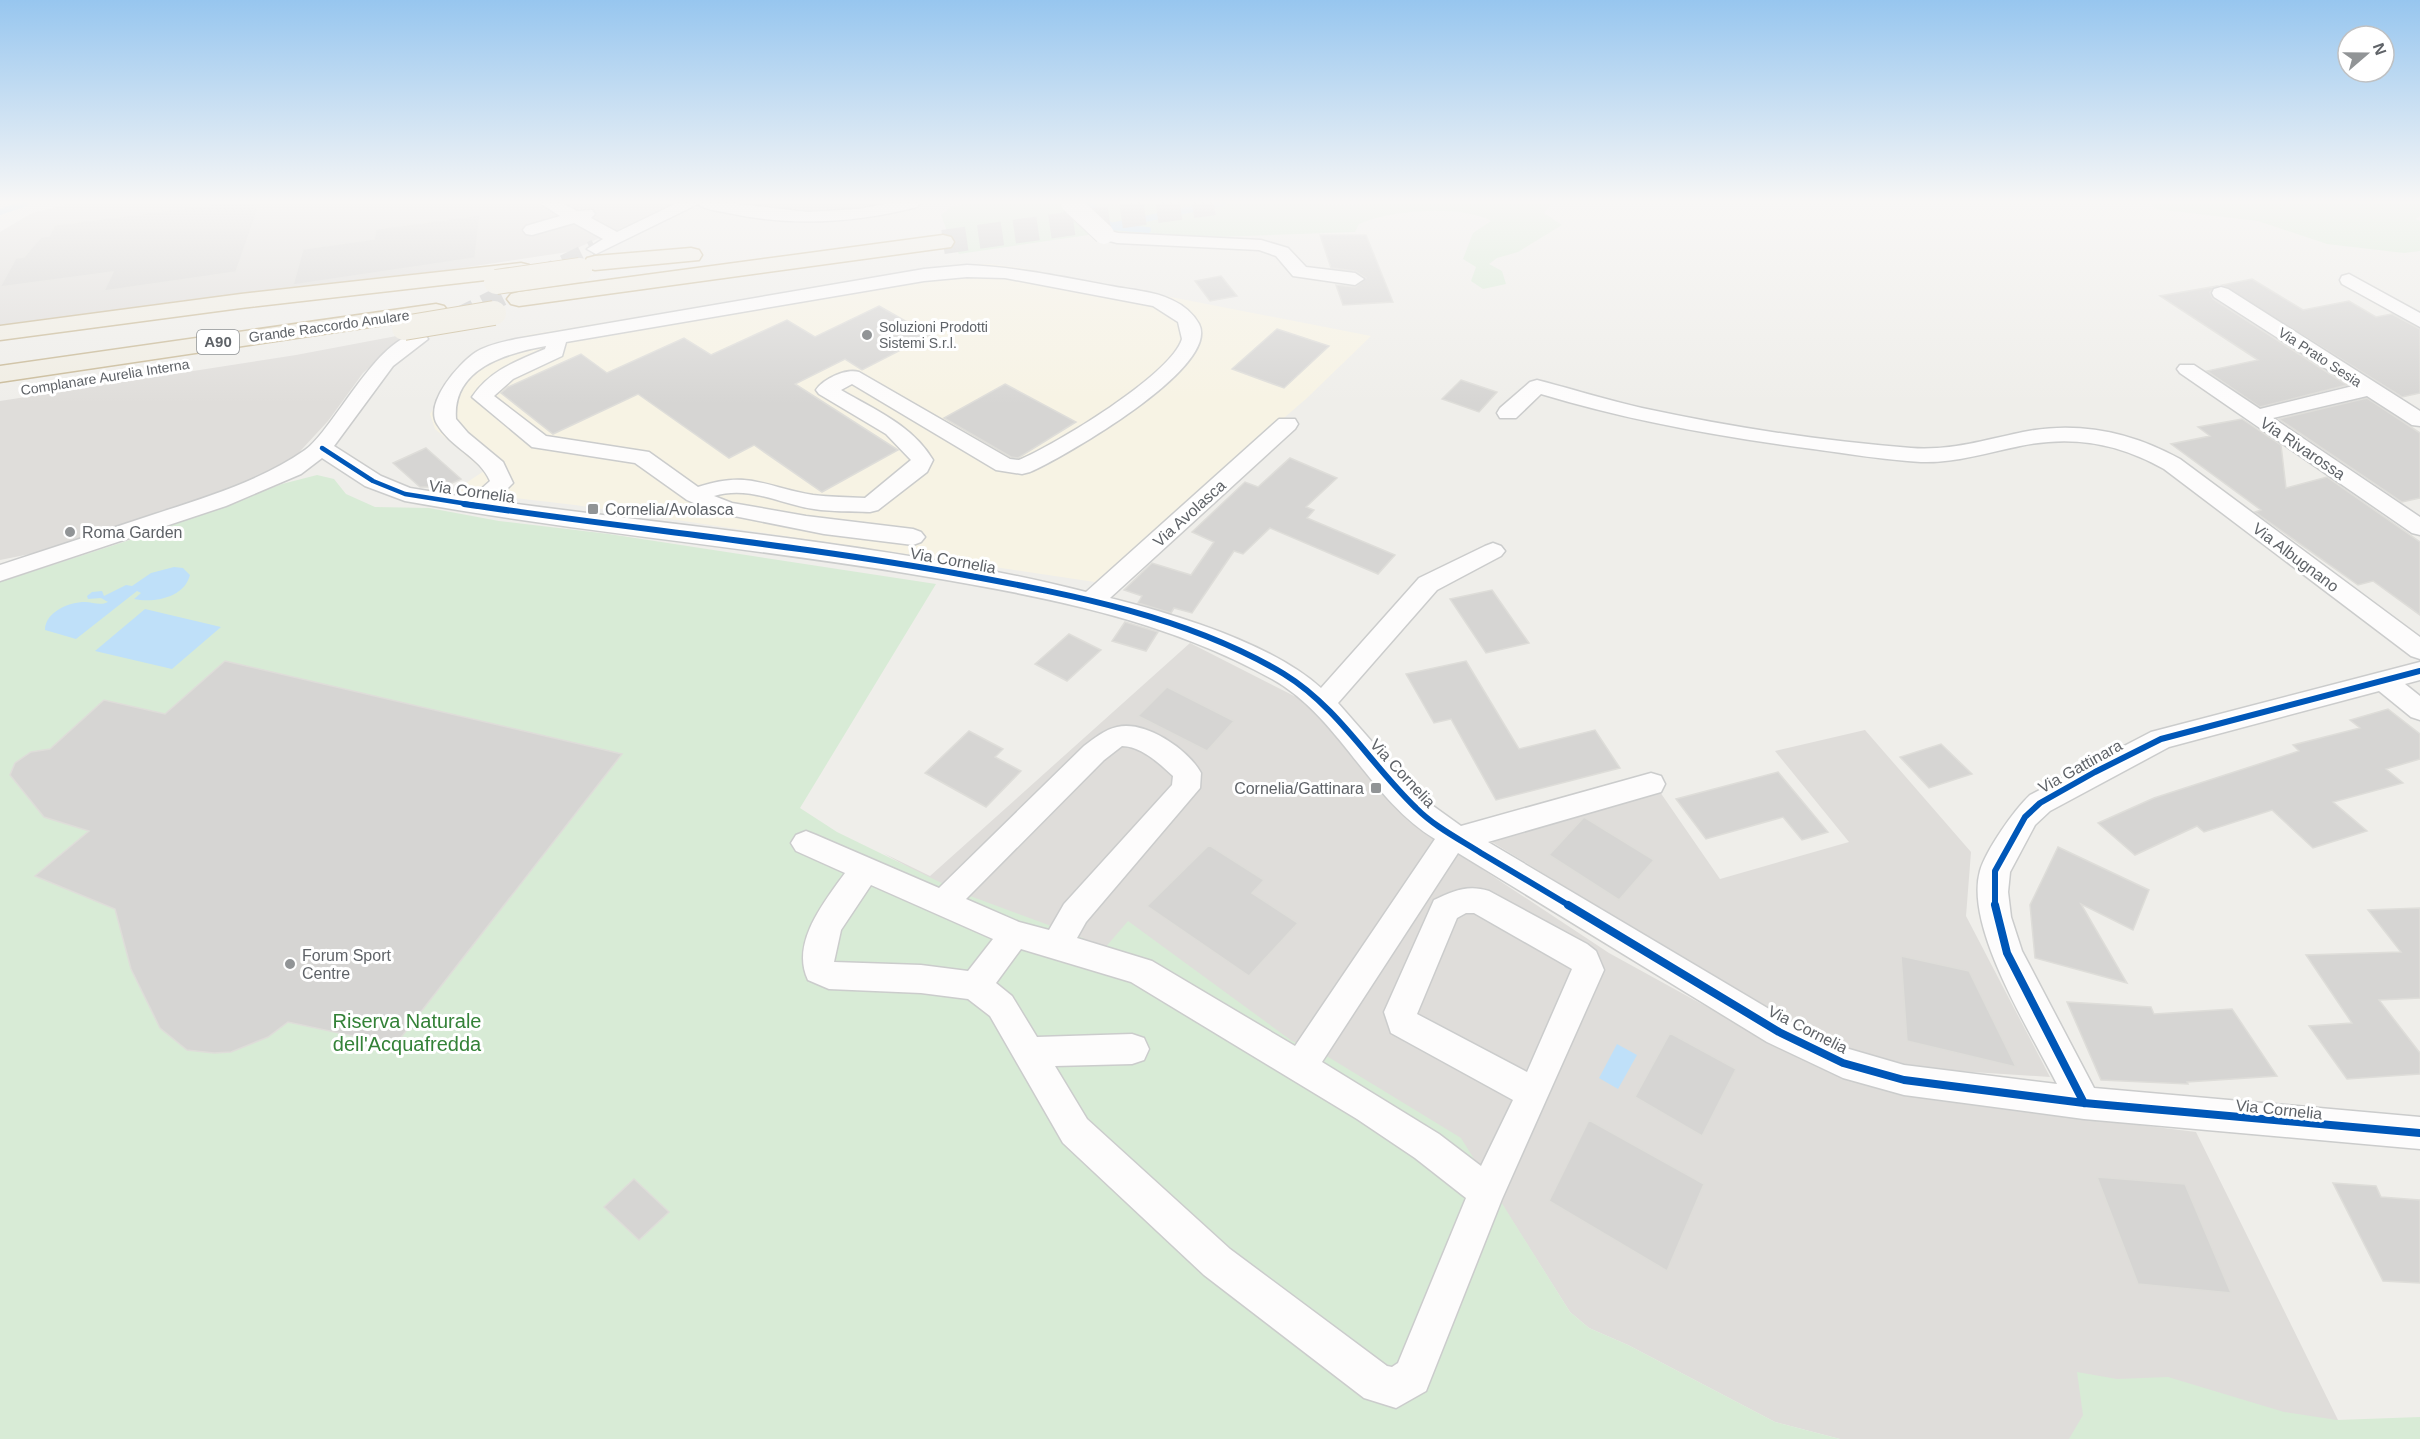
<svg xmlns="http://www.w3.org/2000/svg" width="2420" height="1439" font-family="Helvetica,sans-serif">
<rect width="100%" height="100%" fill="#efeeea"/>
<path fill="#f7f3e4" d="M960,264H991L1022,268L1371,336L1307,398L1095,582L575,505L454,491L484,471L435,429L430,414L460,367L474,352L527,335Z"/>
<path fill="#dfddda" d="M72,203H679L568,252L447,270L179,301L0,327V232L32,213Z
M743,203H893L850,211L803,212Z
M407,334L363,373L328,421L291,461L260,478L186,506L65,547L0,560V401L296,355Z
M1190,643L1304,701L1432,836L1609,953L1807,1062L1874,1084L1953,1102L2196,1132L2338,1420L2217,1439H1840L1775,1422L1628,1345L1589,1328L1570,1312L1503,1206L883,853L930,876Z
M1865,730L1971,852L1966,916L2050,1077L1911,1068L1838,1047L1744,996L1487,839L1660,792L1720,879L1849,842L1775,751Z"/>
<path fill="#d8ebd6" d="M974,203H1065L1095,234L959,254L951,242L941,215L952,206Z
M1079,203C1102,203 1135,208 1155,203H1324L1323,205L1553,203L1544,213L1562,225L1518,252L1497,258L1489,264L1502,271L1506,284L1483,289L1471,281L1476,267L1463,259L1473,233L1491,221C1463,204 1388,210 1359,224L1355,232L1214,237L1124,235L1108,230Z
M2149,203H2420V216L2415,219L2420,221V251L2404,253L2327,244L2258,221L2156,209Z
M317,475L334,479L346,494L375,507L429,508L499,521L609,534L936,584L800,808L837,832L962,893L1081,937L1104,949L1128,921L1292,1041L1325,1055L1461,1138L1570,1312L1589,1328L1628,1345L1775,1422L1840,1439H0V582L139,537L282,484Z
M2077,1372L2117,1379L2168,1377L2284,1412L2337,1420L2420,1417V1439H2069L2083,1415Z"/>
<path fill="#bfe0f9" d="M174,567L183,568L190,575C184,598 154,603 134,599L141,593L137,591L76,639L45,630C45,612 69,602 85,602C93,602 100,606 108,602L101,598L88,599L87,596L92,592L102,591L104,596L126,585L132,586L151,573Z
M145,609L221,627L172,669L95,651Z
M1617,1044L1637,1055L1618,1089L1599,1078Z"/>
<g fill="none" stroke-linecap="round" stroke-linejoin="round">
<path stroke="#bfe0f9" stroke-width="6" d="M1088,203L1112,227L1148,230
M0,212L27,203
M1110,226L1223,203"/>
</g>
<path fill="#d6d5d3" stroke="#deddd9" stroke-width="1.5" d="M224,203H260L236,272L104,291L113,272L0,287L16,258L24,257L41,237L49,236L55,225Z
M480,215L475,258L293,285L303,249L374,239L376,229Z
M1320,235H1366L1393,302L1343,305L1336,285L1355,287L1366,278L1355,271L1331,268Z
M1221,276L1237,296L1210,301L1195,281Z
M2252,279L2303,310L2349,301L2376,317L2392,314L2420,329V393L2402,397L2222,285Z
M2217,286L2210,292L2213,299L2347,385L2260,407L2207,371L2258,360L2160,296Z
M879,306L930,335L862,370L845,359L795,384L898,450L822,492L754,445L729,458L638,394L553,434L501,393L508,387L581,354L607,373L684,338L711,355L787,320L815,337Z
M1277,329L1329,346L1284,388L1232,369Z
M1461,380L1497,392L1479,412L1442,399Z
M1005,384L1076,422L1018,458L1011,457L944,418Z
M2367,398L2420,433V498L2402,502L2279,419Z
M2242,419L2281,445L2286,488L2327,477L2420,542V615L2373,581L2358,585L2255,512L2261,510L2171,444L2210,436L2198,427Z
M426,448L461,479L443,487H420L393,463Z
M1290,458L1337,478L1306,507L1314,510L1307,518L1395,555L1378,574L1270,528L1243,554L1234,551L1192,613L1174,608L1171,613L1138,603L1142,596L1124,590L1152,563L1191,575L1214,542L1192,532L1245,482L1258,487Z
M1492,590L1529,643L1486,653L1450,599Z
M1125,622L1158,632L1146,651L1112,641Z
M1069,634L1101,650L1067,681L1035,664Z
M225,661L622,754L395,1045L288,1022L268,1037L231,1052L214,1053L187,1050L160,1028L131,969L115,909L35,876L89,831L44,817L10,775L15,763L31,752L50,749L104,700L165,714Z
M1466,661L1519,749L1595,730L1620,768L1496,800L1451,719L1434,723L1406,674Z
M1167,687L1234,721L1207,751L1138,716Z
M2388,709L2420,734V759L2386,769L2403,783L2333,802L2367,831L2313,848L2272,810L2204,832L2197,826L2135,855L2098,823L2154,798L2299,751L2293,745L2360,728L2350,720Z
M969,731L1003,749L995,757L1021,771L986,807L925,773Z
M1941,744L1972,774L1929,788L1900,757Z
M1778,772L1828,832L1802,840L1783,817L1706,839L1676,799Z
M1584,817L1654,860L1619,900L1549,855Z
M1209,845L1264,880L1252,893L1298,923L1249,976L1147,906Z
M2058,847L2149,890L2133,930L2081,904L2127,983L2035,958L2030,905Z
M2420,908V998L2379,1000L2420,1053V1074L2347,1079L2309,1026L2352,1023L2306,955L2401,952L2368,910Z
M1901,956L1969,971L2016,1067L1907,1041Z
M2067,1002L2151,1007L2154,1014L2232,1009L2277,1076L2187,1082L2188,1084L2101,1080Z
M1670,1033L1736,1069L1702,1136L1635,1097Z
M1589,1120L1704,1184L1667,1271L1549,1201Z
M2097,1177L2185,1184L2231,1293L2138,1284Z
M634,1179L669,1212L639,1240L604,1207Z
M2333,1183L2376,1186L2381,1197L2420,1200V1283L2383,1281Z"/>
<g fill="none" stroke-linecap="round" stroke-linejoin="round">
<path stroke="#cbcbca" stroke-width="20" stroke-dasharray="20 10" stroke-linecap="butt" d="M457,318L596,249"/>
<path stroke="#cbcbca" stroke-width="24" stroke-dasharray="24 12" stroke-linecap="butt" d="M943,242L1214,203"/>
<g stroke="#cbcccc" stroke-width="3">
<path id="minor" d="M540,203H562L577,211L592,210L595,214L591,218L617,232L677,203H730L808,212L858,209L891,203H920L917,207C854,223 793,227 728,213C719,211 705,210 698,204L596,254L587,249L603,239L574,223L532,235L526,234L523,230L526,226L560,216Z
M1104,229L1118,233L1261,240L1288,248L1306,267L1355,273L1364,279L1355,285L1293,276L1276,256L1259,250L1117,243L1098,238L1095,234L1098,230Z
M967,265C1016,267 1063,277 1111,286C1131,290 1154,291 1172,300C1183,305 1193,313 1199,324C1221,367 1064,457 1030,472L1022,474L996,470L852,384L841,390C875,410 912,425 933,460L927,472L878,510L870,512C852,511 832,512 814,509C780,504 749,485 714,496L732,503L806,516L913,529L921,532L925,537L921,542L913,545L824,534L714,512L687,500L635,463L532,447L472,397C490,370 517,361 545,349L546,346C507,353 452,368 456,419L468,433L503,462L513,483L495,501C689,528 896,544 1086,592L1279,419H1295L1298,424L1295,429L1110,598C1174,614 1271,643 1321,688L1419,578L1485,546L1493,543L1501,546L1505,551L1501,556L1437,590L1338,703L1409,784L1429,803L1461,826L1651,773L1661,776L1665,784L1661,792L1488,842L1791,1022L1849,1049L1904,1065L2057,1084C2031,1033 1964,927 1980,871C1986,850 2014,810 2030,795L2151,732L2420,662V680L2405,684L2420,696V720L2411,717L2379,691L2169,747L2050,811L2035,825L2010,872L2008,892L2011,917L2022,951L2094,1088L2420,1117V1149L2084,1119L1904,1095L1843,1078L1767,1042L1458,853L1322,1062L1439,1134L1481,1166L1513,1100L1391,1033L1384,1012L1434,900C1453,891 1468,884 1489,891L1587,944L1596,951L1604,970L1502,1199L1426,1391L1396,1408L1364,1398L1204,1275L1063,1143L990,1016L968,999L921,993L829,989L808,980C790,943 825,901 845,873L796,851L791,843L796,835L806,831L816,835L939,888L1084,746C1095,738 1104,730 1117,727C1145,720 1188,749 1201,773L1200,788L1086,922L1077,938L1152,961L1295,1046L1435,839C1369,799 1339,716 1272,679C1164,619 1043,596 923,576C751,547 576,532 405,501L365,486L322,458L301,474L226,506L0,581V565C52,548 104,531 155,514C206,497 261,481 305,450C335,429 383,324 425,335L428,339L393,366L334,446L381,476L410,488L471,498L490,481C480,457 451,448 437,424C424,403 459,363 476,352C488,345 503,342 516,339L924,269ZM967,277L1005,278L1153,306L1178,322L1182,339C1171,375 1055,445 1019,460L1010,459L859,372C846,368 823,379 816,390L819,394L886,434L911,460L865,498C848,497 830,497 813,495C764,487 749,470 698,487L649,452L546,436L494,396L513,379L562,356L566,342L924,281ZM1122,746C1141,746 1160,764 1173,776L1172,785L1064,904L1049,930L1019,922L966,899L1104,760ZM871,885L993,939L968,971L921,965L834,962L841,930ZM1466,913H1474L1572,969L1527,1072L1417,1014L1457,918ZM1021,949L1131,982L1357,1119L1415,1158L1466,1198L1398,1363L1392,1367L1387,1366L1230,1249L1087,1119L1055,1066L1132,1064L1144,1060L1149,1049L1144,1038L1132,1034L1037,1037L1012,996L996,983Z
M2349,274L2420,313V327L2342,284L2340,280L2342,276Z
M2221,287L2228,289L2420,411V426L2412,425L2367,396L2273,418L2420,517V535L2412,533L2180,373L2177,369L2180,365H2194L2260,409L2353,386L2214,297L2212,293L2214,289Z
M1537,380C1572,389 1607,400 1642,408C1730,427 1821,441 1911,448C1950,451 1985,440 2023,432C2078,421 2131,432 2180,459L2420,637V659L2411,656L2164,469C2118,443 2072,435 2020,446C1987,453 1955,463 1921,462C1885,460 1849,454 1813,449C1721,437 1630,421 1541,394L1516,418H1500L1497,413L1500,408L1530,382Z"/>
</g>
<g stroke="#c8b996" stroke-width="3">
<path id="highway" d="M943,235L951,237L954,242L951,247L519,306L511,304L507,299L511,294L519,292Z
M691,248L699,250L702,255L699,260L595,270L587,268L584,263L587,258L595,256Z
M521,263L529,265L532,270L529,275L241,308L0,340V326L241,294Z
M436,304L444,306L448,311L444,316L0,382V366Z"/>
</g>
<use href="#minor" fill="#fdfcfc" fill-rule="evenodd"/>
<use href="#highway" fill="#f0ede3" fill-rule="evenodd"/>
<g stroke="#cbcccc" stroke-width="22" stroke-linecap="butt">
<path id="minor-bridge" d="M1071,203L1104,234"/>
</g>
<g stroke="#c8b996" stroke-width="26" stroke-linecap="butt">
<path id="highway-bridge" d="M496,282L580,270
M404,328L494,313"/>
</g>
<use href="#minor-bridge" stroke="#fdfcfc" stroke-width="20"/>
<use href="#highway-bridge" stroke="#f0ede3" stroke-width="24"/>
<g stroke="#fff" stroke-width="8">
<path id="cycleway-far2" d="M322,448L373,481L405,494L474,505"/>
</g>
<g stroke="#fff" stroke-width="10">
<path id="cycleway-far1" d="M464,504C631,529 799,545 965,575C1073,595 1189,617 1284,674C1338,707 1371,765 1416,808C1435,827 1459,839 1481,853C1511,871 1541,889 1570,906
M1995,906V871L2025,817L2040,803L2095,772L2161,739L2420,671"/>
</g>
<g stroke="#fff" stroke-width="11">
<path id="cycleway" d="M1568,905L1779,1032L1843,1063L1904,1080L2084,1103L2420,1133
M1995,905L2007,953L2084,1103"/>
</g>
<use href="#cycleway-far2" stroke="#0057b8" stroke-width="4.5"/>
<use href="#cycleway-far1" stroke="#0057b8" stroke-width="6"/>
<use href="#cycleway" stroke="#0057b8" stroke-width="8"/>
</g>
<linearGradient id="sky" x2="0" y2="1"><stop stop-color="#97c6ef"/><stop offset="0.5" stop-color="#f8f7f6"/><stop offset="1" stop-color="#f8f7f6" stop-opacity="0"/></linearGradient>
<rect width="2420" height="404" fill="url(#sky)"/>
<g fill="#919496" stroke="#fff" stroke-width="2">
<circle cx="867" cy="335" r="6"/>
<rect x="587" y="503" width="12" height="12" rx="3"/>
<circle cx="70" cy="532" r="6"/>
<rect x="1370" y="782" width="12" height="12" rx="3"/>
<circle cx="290" cy="964" r="6"/>
</g>
<g text-anchor="middle" stroke-width="6" stroke-linejoin="round" paint-order="stroke">
<g font-size="14" fill="#5f6368" stroke="#fff">
<text transform="translate(329 326) rotate(-8)" y="5">Grande Raccordo Anulare</text>
<text transform="translate(2320 357) rotate(33)" y="5">Via Prato Sesia</text>
<text transform="translate(105 377) rotate(-9)" y="5">Complanare Aurelia Interna</text>
</g>
<g font-size="14" fill="#5f6368" stroke="#fff" text-anchor="start">
<text x="879" y="332">Soluzioni Prodotti<tspan x="879" dy="16">Sistemi S.r.l.</tspan></text>
</g>
<rect fill="#fff" stroke="#8f9295" stroke-width="1.5" x="197" y="330" width="42" height="24" rx="4.5"/>
<g font-size="15" font-weight="bold" fill="#5f6368">
<text x="218" y="347">A90</text>
</g>
<g font-size="16" fill="#5f6368" stroke="#fff">
<text transform="translate(2303 448) rotate(34)" y="6">Via Rivarossa</text>
<text transform="translate(472 491) rotate(8)" y="6">Via Cornelia</text>
<text transform="translate(1189 513) rotate(-42)" y="6">Via Avolasca</text>
<text transform="translate(2296 557) rotate(37)" y="6">Via Albugnano</text>
<text transform="translate(953 560) rotate(10)" y="6">Via Cornelia</text>
<text transform="translate(2080 766) rotate(-29)" y="6">Via Gattinara</text>
<text transform="translate(1403 773) rotate(47)" y="6">Via Cornelia</text>
<text transform="translate(1808 1029) rotate(27)" y="6">Via Cornelia</text>
<text transform="translate(2279 1109) rotate(6)" y="6">Via Cornelia</text>
</g>
<g font-size="16" fill="#5f6368" stroke="#fff" text-anchor="start">
<text x="605" y="515">Cornelia/Avolasca</text>
<text x="82" y="538">Roma Garden</text>
<text x="1364" y="794" text-anchor="end">Cornelia/Gattinara</text>
<text x="302" y="961">Forum Sport<tspan x="302" dy="18">Centre</tspan></text>
</g>
<g font-size="20" fill="#348238" stroke="#fff">
<text x="407" y="1028">Riserva Naturale<tspan x="407" dy="23">dell'Acquafredda</tspan></text>
</g>
</g>
<g transform="translate(2366 54) rotate(70)"><circle r="28" fill="#ffffff" stroke="#bfc1c3" stroke-width="1.5"/>
<path d="M0-4.5L10 22L0 15L-10 22Z" fill="#919496"/>
<text y="-9" font-size="16" font-weight="bold" text-anchor="middle" fill="#5f6368">N</text>
</g>
</svg>
